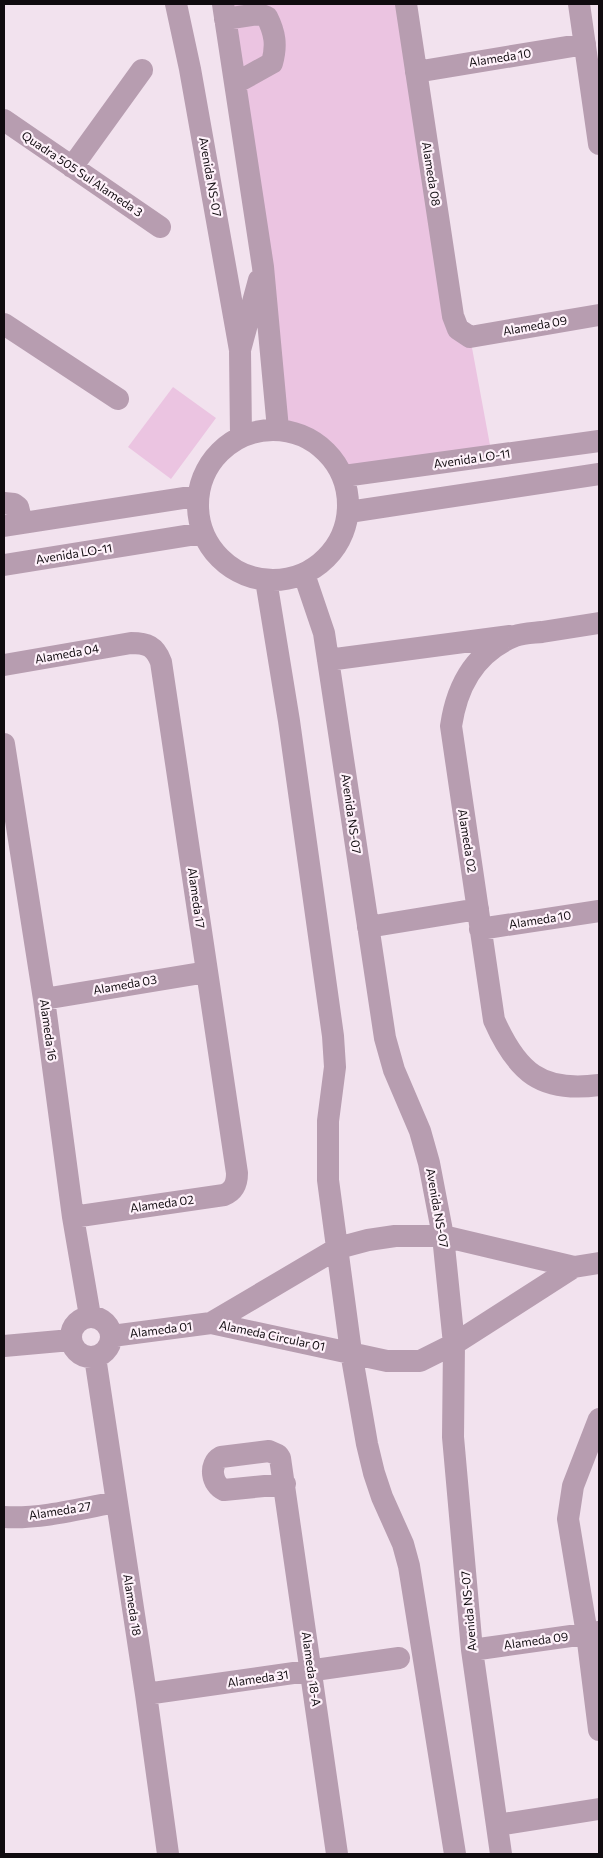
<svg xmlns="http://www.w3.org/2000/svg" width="603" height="1858" font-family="Commissioner,sans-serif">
<rect width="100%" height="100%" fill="#f2e2ee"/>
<path fill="#ebc4e1" d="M223,4H406L458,329L470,337L492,456L344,476L306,437L278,429Z
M173,387L216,418L171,479L128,447Z"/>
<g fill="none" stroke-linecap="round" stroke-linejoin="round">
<path stroke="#b79db0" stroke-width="22" d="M176,4L190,69L240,350
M223,4L263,267L278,429
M406,4L453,316L458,329L470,337L599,315
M579,4L599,144
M225,19L259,14L267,17C275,33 277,45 272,63L236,83
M416,72L585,44
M4,120L160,227
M72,167L142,70
M4,324L118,399
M198 505a75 75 0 1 1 150 0a75 75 0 1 1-150 0Z
M241,437L240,350L259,280
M344,476L599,441
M4,503L14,504L18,507L22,523
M349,512L599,474
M4,526L196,496
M4,565L203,533
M304,574L324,633L385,1038L394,1070L420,1131L429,1163L443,1236L454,1344L453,1437L472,1650L501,1854
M266,580L289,721L333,1036L335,1067L328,1121V1180L351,1352L367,1444L374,1473L382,1497L403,1544L409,1566L455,1854
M599,623C580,626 561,629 542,632C533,633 523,633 515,636C475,652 457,685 451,726L494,1020C517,1072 541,1093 599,1085
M328,660L510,636
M4,665L131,643C147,643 155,646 161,662L237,1173C237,1184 234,1191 224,1195L73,1217
M4,744L44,999L73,1217L90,1316
M368,927L478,909
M480,929L599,911
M44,999L207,972
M71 1337a20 20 0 1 1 40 0a20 20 0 1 1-40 0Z
M211,1323L338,1248L368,1240L395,1236H443L574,1267L599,1263
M112,1336L211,1323L387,1361H420L454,1344L574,1267
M4,1346L71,1340
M95,1357L146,1694L168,1854
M599,1419L573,1486L568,1519L587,1634L599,1730
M285,1484L224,1490C212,1485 208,1464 221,1457L269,1451L278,1455L280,1458L337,1854
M4,1517C41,1519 79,1509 116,1502
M472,1650L599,1632
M146,1694L399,1658
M497,1825L599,1809"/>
</g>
<g text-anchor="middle" stroke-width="4.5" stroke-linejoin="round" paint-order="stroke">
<g font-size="12" fill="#100b0f" stroke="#fef1fa">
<text transform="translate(500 58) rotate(-9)" y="4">Alameda 10</text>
<text transform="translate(82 174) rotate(34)" y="4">Quadra 505 Sul Alameda 3</text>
<text transform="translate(431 174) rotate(81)" y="4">Alameda 08</text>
<text transform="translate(210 177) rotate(80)" y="4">Avenida NS-07</text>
<text transform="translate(535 326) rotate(-10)" y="4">Alameda 09</text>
<text transform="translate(472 459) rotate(-8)" y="4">Avenida LO-11</text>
<text transform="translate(74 554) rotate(-9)" y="4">Avenida LO-11</text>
<text transform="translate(67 654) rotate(-10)" y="4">Alameda 04</text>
<text transform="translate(351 814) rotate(82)" y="4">Avenida NS-07</text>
<text transform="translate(467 841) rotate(81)" y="4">Alameda 02</text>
<text transform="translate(196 898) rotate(82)" y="4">Alameda 17</text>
<text transform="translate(540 920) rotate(-9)" y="4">Alameda 10</text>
<text transform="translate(125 985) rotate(-10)" y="4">Alameda 03</text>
<text transform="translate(48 1030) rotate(82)" y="4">Alameda 16</text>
<text transform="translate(162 1204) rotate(-8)" y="4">Alameda 02</text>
<text transform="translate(437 1208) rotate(80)" y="4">Avenida NS-07</text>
<text transform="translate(161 1330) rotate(-7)" y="4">Alameda 01</text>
<text transform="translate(272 1336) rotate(12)" y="4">Alameda Circular 01</text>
<text transform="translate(60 1511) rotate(-9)" y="4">Alameda 27</text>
<text transform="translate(132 1605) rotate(81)" y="4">Alameda 18</text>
<text transform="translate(469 1611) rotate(-95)" y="4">Avenida NS-07</text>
<text transform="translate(536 1641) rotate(-8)" y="4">Alameda 09</text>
<text transform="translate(311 1669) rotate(82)" y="4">Alameda 18-A</text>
<text transform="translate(258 1679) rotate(-8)" y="4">Alameda 31</text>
</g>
</g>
<rect width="603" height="1858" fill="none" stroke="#100b0f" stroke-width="10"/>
</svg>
